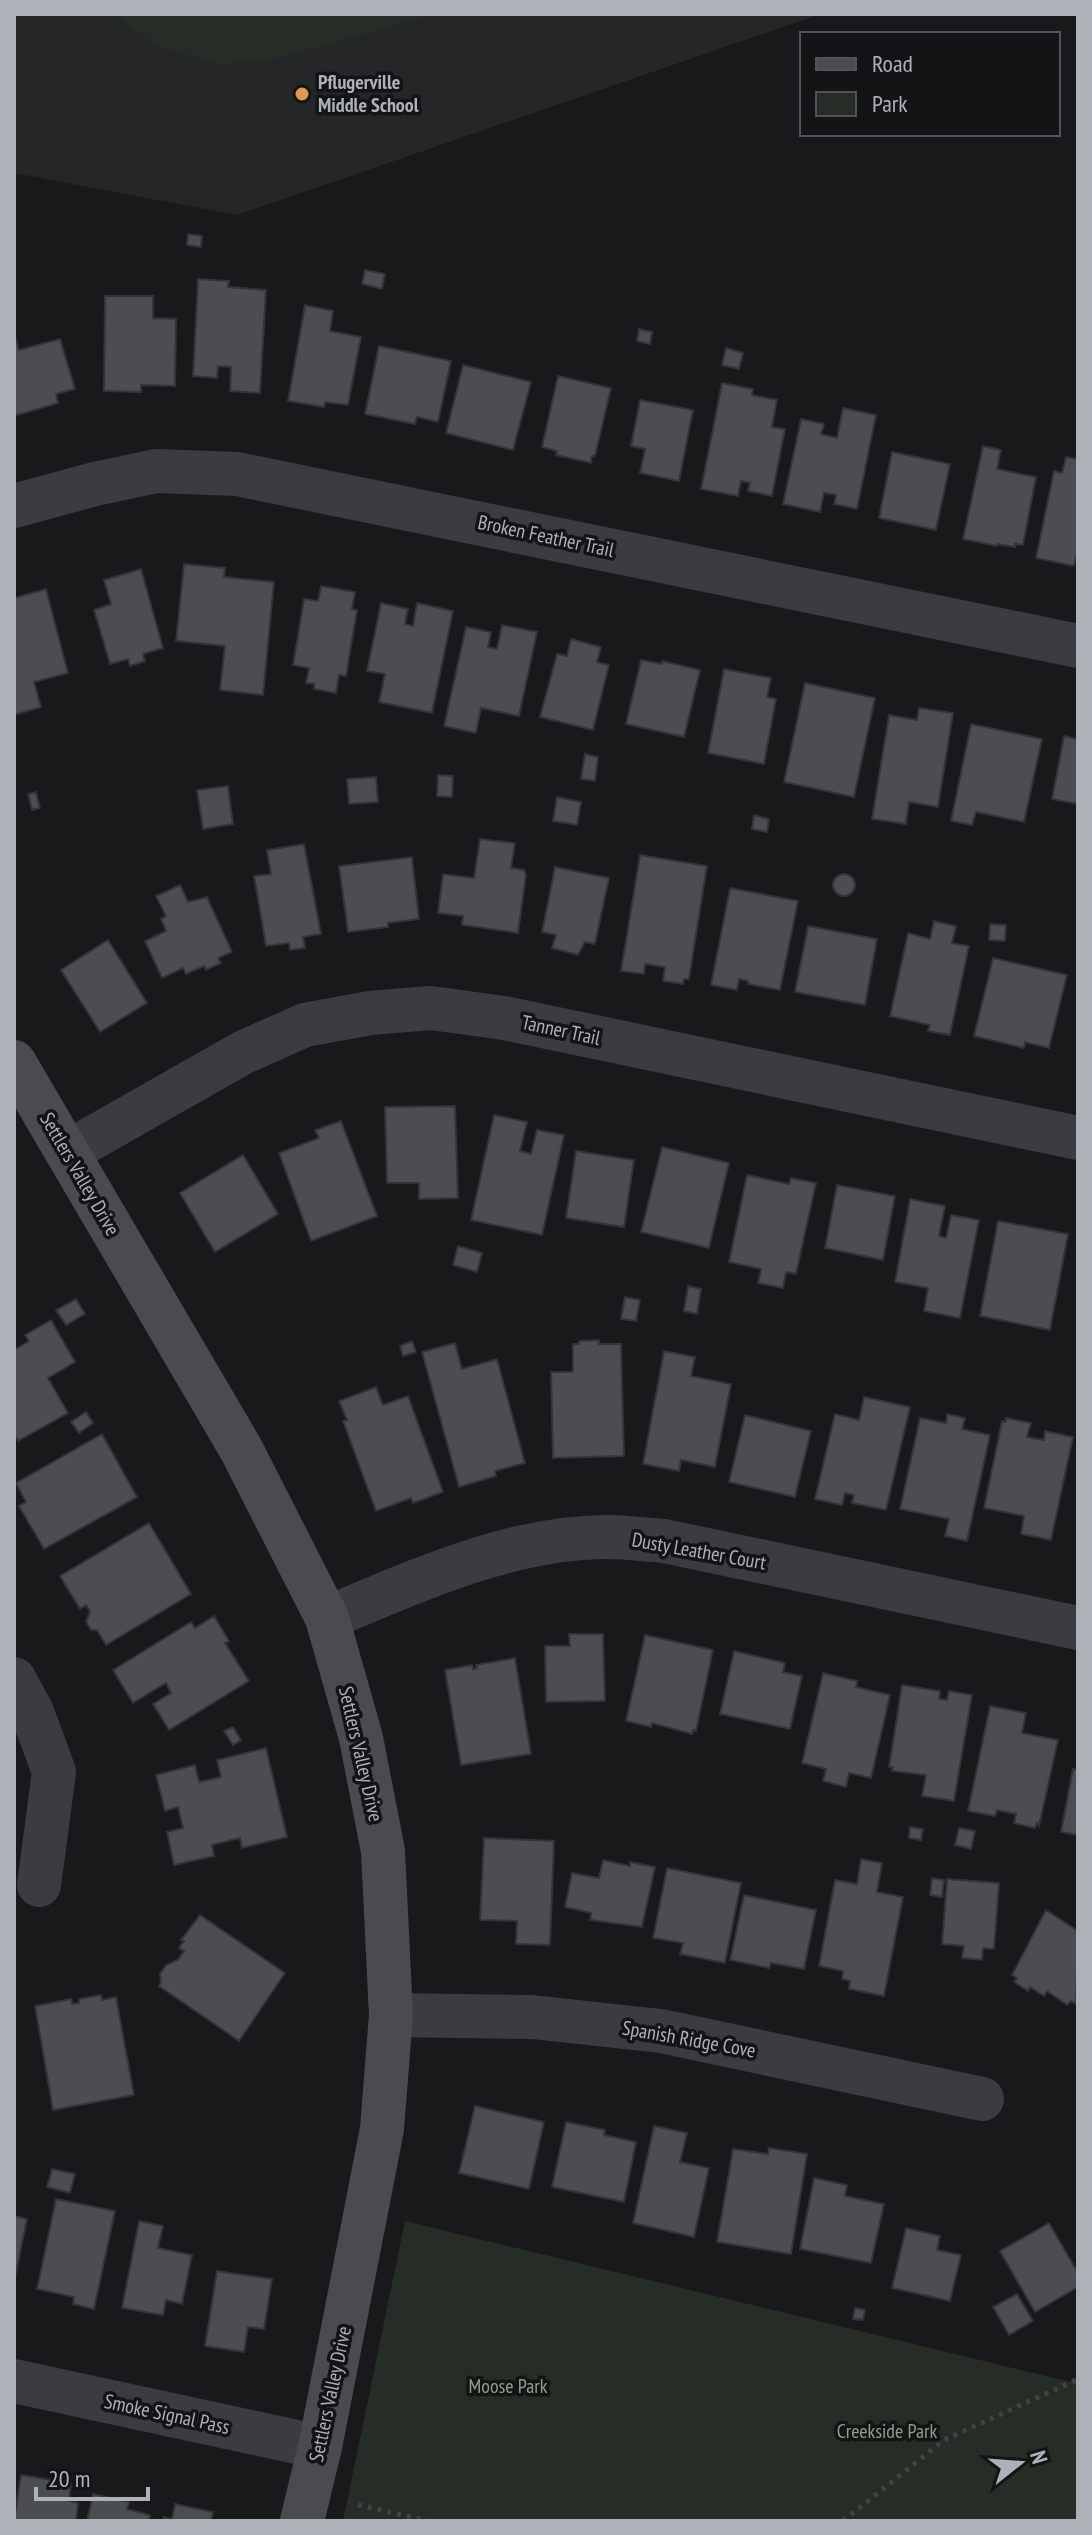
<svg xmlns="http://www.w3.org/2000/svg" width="1092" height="2535" font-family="'PT Sans Narrow',sans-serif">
<rect width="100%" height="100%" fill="#19191b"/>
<path fill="#252628" d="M14,14H821L237,215L14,173Z"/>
<path fill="#262c26" d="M116,14H435L271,60L219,64L156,46Z
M405,2221L1071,2382L1078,2376V2521H343Z"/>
<path fill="#4b4d50" stroke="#333437" stroke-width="2" d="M188,234L202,236L201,247L187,245Z
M365,270L385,274L382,289L362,284Z
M198,279L229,281L228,287L266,290L260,393L230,391L231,367L218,366L217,378L193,376Z
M105,296H153V318L176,319L175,386L141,385V392L104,391Z
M305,305L333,311L330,331L361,337L348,405L325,402L324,407L288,401Z
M639,329L652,332L650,344L637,341Z
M14,333L19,350L60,339L75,389L56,394L58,403L14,416Z
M379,346L451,361L438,422L417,417L415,424L365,414Z
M726,348L743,353L739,369L722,365Z
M463,365L531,382L513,450L446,433Z
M558,376L611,388L595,456H592L591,463L556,455L557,451L542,447Z
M722,383L753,389L752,395L777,400L772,427L785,429L772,496L748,491L750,483L741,481L738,496L701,489Z
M640,400L693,410L679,481L640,473L645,449L631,446Z
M843,408L876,415L857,509L834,504L836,495L824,493L820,512L783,504L801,419L824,424L821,434L837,438Z
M983,446L1001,450L997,469L1036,477L1023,545L1015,544V547L997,544V546L963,539Z
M892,452L950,464L936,530L879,518Z
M1066,457L1078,459V549L1074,566L1036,558L1054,471L1062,473Z
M184,564L225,568L224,577L274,582L263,695L220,690L225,646L176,641Z
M141,569L163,648L143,654L145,661L130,666L128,659L110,664L94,610L111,604L104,580Z
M321,586L355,592L352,609L357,610L346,676L339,675L336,693L314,689V684L306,683L309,668L293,665L304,599L318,601Z
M46,589L68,673L34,682L41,707L14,715V598Z
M381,603L408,609L405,624L413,626L417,603L453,611L432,713L379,702L385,674L367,671Z
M502,625L537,632L519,716L481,708L476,733L444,726L466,627L491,632L488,647L497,649Z
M571,639L601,647L597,662L609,665L593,730L540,717L557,654L567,656Z
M641,660L662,664V661L700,670L684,737L626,724Z
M724,669L771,678L767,697L776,699L764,764L708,753Z
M805,683L875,698L854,797L784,782Z
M919,708L953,713L938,807L909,802L906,824L872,819L889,715L917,720Z
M971,724L1042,739L1024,822L976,812L972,825L951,821Z
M1064,736L1078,739V804L1052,799Z
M585,754L598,757L595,781L581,779Z
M438,775L453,776L452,797L437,796Z
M376,777L378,802L349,804L347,779Z
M228,786L233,824L203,829L197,790Z
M36,792L40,808L32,810L28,794Z
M557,797L581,802L577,825L553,821Z
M754,815L769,819L767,832L752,829Z
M480,839L515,843L511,868L524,870L526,875L518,933L462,925L463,916L438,913L443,874L474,878Z
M304,844L321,934L303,937L305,948L290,950L289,943L266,946L254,876L271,874L267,850Z
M640,855L707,866L689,979H684L683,984L663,981L665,967L645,964L644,974L621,971Z
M412,857L419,919L388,923V927L348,932L339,866Z
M555,867L609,878L595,944L585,942L578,955L552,948L556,935L542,932Z
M833 885a11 11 0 1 1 22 0a11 11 0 1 1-22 0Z
M180,885L188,902L207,897L232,952L218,958L221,963L206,970L204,966L186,974L183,968L162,978L145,941L166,931L161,919L166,916L156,896Z
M730,888L798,901L780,990L748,984V981L739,979L737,990L711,985Z
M934,921L956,926L952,943L969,946L950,1035L928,1031L930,1025L890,1016L908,933L930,939Z
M990,924L1006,925L1005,941L989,940Z
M808,926L877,939L865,1005L795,992Z
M108,940L147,1003L100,1032L61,970Z
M993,958L1067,975L1049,1048L1025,1042L1024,1048L974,1036Z
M455,1106L458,1198L419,1199V1183H387L385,1107Z
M494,1115L527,1122L520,1151L531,1154L537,1130L564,1135L542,1235L471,1220Z
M341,1121L377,1216L311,1241L279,1153L319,1138L315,1130Z
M662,1147L729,1163L709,1248L641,1232Z
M576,1151L634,1160L624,1227L566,1218Z
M243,1155L278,1214L215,1252L180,1193Z
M747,1175L789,1184L791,1178L816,1183L796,1274L786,1272L783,1288L758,1283L761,1269L729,1262Z
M837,1185L895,1196L883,1260L825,1248Z
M910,1199L945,1206L939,1236L946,1238L951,1215L979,1220L960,1318L924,1311L928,1288L895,1282Z
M998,1221L1068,1234L1050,1330L980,1316Z
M458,1246L482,1253L477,1272L453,1265Z
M688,1286L701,1289L697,1314L684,1311Z
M625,1297L640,1300L636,1321L621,1319Z
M76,1299L85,1314L66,1325L56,1310Z
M51,1320L75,1362L48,1378L68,1413L18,1441L14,1434V1350L29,1341L25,1335Z
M599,1340V1344H621L624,1456L553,1458L551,1372H573V1344H579V1341Z
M412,1341L416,1352L403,1356L400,1346Z
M455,1343L462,1369L497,1359L525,1463L495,1471L496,1476L459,1487L422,1352Z
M664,1351L695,1357L691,1376L731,1384L715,1467L681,1460L679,1471L643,1464Z
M376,1387L383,1405L408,1396L443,1492L413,1503L411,1498L376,1511L343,1421L347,1420L339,1401Z
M864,1397L910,1407L886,1510L852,1503L854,1495L845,1493L842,1505L815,1499L835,1414L859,1420Z
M86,1412L93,1423L79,1433L71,1422Z
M947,1414L965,1418L962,1429L990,1435L967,1541L945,1536L949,1519L900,1509L920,1418L946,1423Z
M745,1415L811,1431L795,1497L729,1482Z
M1006,1418L1031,1423L1027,1437L1044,1440L1045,1431L1073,1437L1051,1540L1021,1534L1024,1516L984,1508L1002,1421L1006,1422Z
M102,1434L137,1497L44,1549L19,1506L26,1502L16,1483Z
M149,1523L191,1594L106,1645L97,1630H91L86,1622L90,1612L86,1605L80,1609L60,1576Z
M214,1616L229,1641L225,1643L249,1681L169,1730L153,1704L171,1693L166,1683L133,1703L113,1670L191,1622L195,1628Z
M569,1634H603L605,1701L546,1702L545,1646H570Z
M645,1635L713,1650L696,1731L693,1730L692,1734L652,1723L651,1727L626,1721Z
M734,1651L785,1663L783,1672L802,1676L790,1729L720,1714Z
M515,1658L531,1754L461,1765L445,1670L472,1665L473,1669L477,1668L476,1665Z
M823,1673L857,1681L856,1687L890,1695L871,1778L849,1773L846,1787L823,1781L826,1769L802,1763Z
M902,1685L940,1691L939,1699L947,1700L949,1691L972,1695L954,1801L922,1796L926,1775L892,1771L893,1767H889Z
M990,1706L1026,1713L1022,1733L1058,1740L1039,1826L1037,1823L1035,1828L1014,1823L1016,1814L997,1810L995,1816L968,1811Z
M233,1727L241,1740L233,1745L224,1731Z
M266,1748L287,1837L242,1848L240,1838L212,1845L214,1856L174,1865L167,1832L183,1828L178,1807L165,1811L156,1775L195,1765L199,1782L221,1777L217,1760Z
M1073,1769L1078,1770V1835L1061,1832Z
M910,1827L923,1829L921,1840L909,1838Z
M959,1828L975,1831L971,1849L955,1845Z
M484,1838L554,1841L550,1945L516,1944L517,1921L480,1920Z
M861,1859L882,1863L877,1892L903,1897L884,1996L849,1989L850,1981L842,1979L843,1971L819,1966L835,1880L857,1884Z
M603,1860L630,1866V1862L655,1867L642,1927L590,1920L591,1913L565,1907L572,1873L599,1878Z
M667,1868L741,1883L725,1963L680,1954L683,1943L653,1938Z
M932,1878L944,1880L942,1897L930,1895Z
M947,1879L999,1883L994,1949L983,1948L982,1960L962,1958L964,1946L942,1944Z
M744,1895L816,1910L804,1969L771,1963L769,1968L730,1960Z
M1046,1910L1078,1931L1076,2004L1071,2001L1067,2005L1047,1991L1044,1996L1030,1987L1028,1991L1014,1982L1017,1978L1012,1975Z
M200,1915L285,1973L239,2041L159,1986L161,1983L160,1974L166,1965L178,1960L184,1951L179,1948L184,1941L181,1940Z
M101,1995L102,2000L116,1997L134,2095L53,2110L35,2006L71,1999L72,2004L79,2003V1999Z
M475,2106L544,2122L529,2189L459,2173Z
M566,2122L605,2130L604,2135L636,2142L624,2202L552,2187Z
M654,2126L687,2133L680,2162L709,2168L694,2237L633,2223Z
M769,2148L807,2154L791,2254L717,2242L733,2149L768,2154Z
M52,2169L75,2174L70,2193L47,2187Z
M814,2178L847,2185L845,2196L884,2204L871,2263L800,2249Z
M56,2199L115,2211L94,2309L73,2304L74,2297L37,2289Z
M14,2216L27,2219L14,2282Z
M139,2221L163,2226L158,2248L192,2255L182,2304L166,2300L163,2315L122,2308Z
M1049,2223L1078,2273V2287L1035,2312L1000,2251Z
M906,2228L940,2236L937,2250L961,2255L950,2301L892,2288Z
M217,2271L272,2279L264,2329L248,2327L244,2352L205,2346Z
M1017,2294L1033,2321L1009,2335L993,2307Z
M855,2308L865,2310L863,2320L853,2319Z
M21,2475L71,2483L69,2501L78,2503L76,2521H14Z
M93,2494L129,2502L127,2509L150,2515L149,2521H87Z
M175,2504L213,2512L211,2521H163L164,2517L172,2519Z"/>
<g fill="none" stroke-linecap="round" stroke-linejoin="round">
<path stroke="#414346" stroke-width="5" stroke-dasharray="4 6" stroke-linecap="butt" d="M358,2505L428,2521
M843,2521L944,2440L1078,2379"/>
<path stroke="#3b3c3f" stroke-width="44" d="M14,506L95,484L156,471L237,474L1078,646
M68,1152L242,1053L305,1025L370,1013L431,1008L504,1018L1078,1138
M327,1618C417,1581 509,1537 609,1537C627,1537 646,1540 664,1541L1078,1628
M14,1679L32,1712L54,1772L39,1885
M391,2015L532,2017L661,2031L982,2099
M14,2381L320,2447"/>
<path stroke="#494b4f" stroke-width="44" d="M14,1062L241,1449L327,1618L361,1738L383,1851L391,2015L382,2129L320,2447L302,2521"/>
</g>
<circle fill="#dd994f" stroke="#141416" stroke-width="3" cx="302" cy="94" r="8"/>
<g text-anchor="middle" stroke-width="7" stroke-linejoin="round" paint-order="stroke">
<g font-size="20" font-weight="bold" fill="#adb2b9" stroke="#141416" text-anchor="start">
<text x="318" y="89">Pflugerville<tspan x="318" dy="23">Middle School</tspan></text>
</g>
<g font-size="20" fill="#adb2b9" stroke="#141416">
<text transform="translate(546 536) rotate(12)" y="7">Broken Feather Trail</text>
<text transform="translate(561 1030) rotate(12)" y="7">Tanner Trail</text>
<text transform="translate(80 1174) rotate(60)" y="7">Settlers Valley Drive</text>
<text transform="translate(699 1551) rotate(10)" y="7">Dusty Leather Court</text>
<text transform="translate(361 1754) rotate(77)" y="7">Settlers Valley Drive</text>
<text transform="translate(689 2039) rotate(10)" y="7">Spanish Ridge Cove</text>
<text transform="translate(330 2394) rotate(-78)" y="7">Settlers Valley Drive</text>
<text transform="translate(167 2414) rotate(12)" y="7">Smoke Signal Pass</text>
</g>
<g font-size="20" fill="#89a187" stroke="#141416">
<text x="508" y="2393">Moose Park</text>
<text x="887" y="2438">Creekside Park</text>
</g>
</g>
<rect width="1092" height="2535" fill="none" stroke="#adb2b9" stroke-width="32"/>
<rect x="800" y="32" width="260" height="104" fill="#141416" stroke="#515357" stroke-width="2"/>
<rect x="816" y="58" width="40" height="12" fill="#494b4f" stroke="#515357" stroke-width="2"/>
<text x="872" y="72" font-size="24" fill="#adb2b9">Road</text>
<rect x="816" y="92" width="40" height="24" fill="#262c26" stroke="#515357" stroke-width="2"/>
<text x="872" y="112" font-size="24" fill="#adb2b9">Park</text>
<g transform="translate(1020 2463) rotate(73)" stroke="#141416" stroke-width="6" paint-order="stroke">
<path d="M0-6L14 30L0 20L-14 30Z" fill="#adb2b9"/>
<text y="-12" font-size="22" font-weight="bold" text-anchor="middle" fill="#adb2b9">N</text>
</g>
<path d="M36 2487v12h112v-12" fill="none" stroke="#adb2b9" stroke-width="4"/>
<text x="48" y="2487" font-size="24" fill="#adb2b9" stroke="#141416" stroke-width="6" paint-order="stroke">20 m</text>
</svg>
